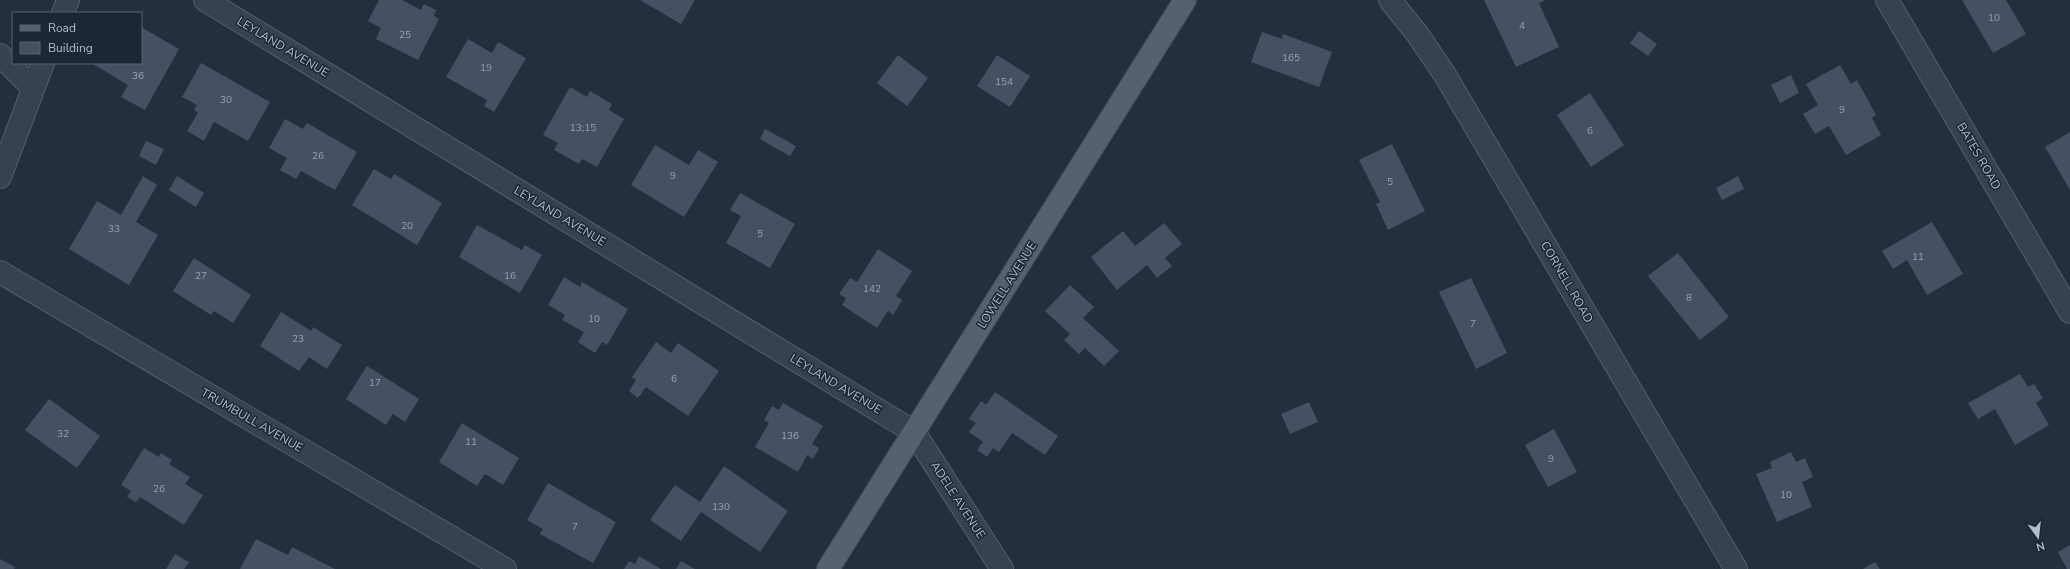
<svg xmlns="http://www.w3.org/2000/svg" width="2070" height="569" font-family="'Nunito Sans',sans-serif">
<rect width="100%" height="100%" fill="#242f3e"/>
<path fill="#455162" d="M379,0H402L421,10L424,4L436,10L434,16L439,19L418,60L376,39L381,28L368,21Z
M640,0H695L681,24Z
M1484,0H1545L1539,3L1559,47L1516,67Z
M1962,0H2006L2026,34L1993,53Z
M141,27L179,49L145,110L121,97L128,85L93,64L141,63Z
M1639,31L1657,44L1648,56L1630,43Z
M1262,32L1282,39L1283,34L1332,52L1319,87L1251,62Z
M468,39L492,53L498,42L526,58L494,112L484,106L487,100L446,77Z
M898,55L928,78L907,106L877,83Z
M997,55L1030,76L1010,107L977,86Z
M201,63L270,102L248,141L214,122L204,141L187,131L198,113L194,110L197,105L182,97Z
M1840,65L1851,84L1857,80L1876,115L1872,118L1881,135L1846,155L1829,126L1815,134L1803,114L1818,105L1806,84Z
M1791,75L1799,93L1780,103L1771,85Z
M570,87L587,97L590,91L612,104L609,110L624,119L597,167L582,159L579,164L554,150L558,143L543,135Z
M1590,93L1624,145L1591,167L1557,115Z
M285,119L303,129L307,123L357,152L335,190L301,171L296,179L280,170L287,158L269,148Z
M765,129L796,146L790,156L760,139Z
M2070,132V190L2045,147Z
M146,141L164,149L156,165L139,156Z
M1392,144L1425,211L1388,230L1376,204L1380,202L1359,160Z
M655,145L689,165L698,150L718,162L684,217L631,185Z
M374,169L391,179L394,174L442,203L417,245L352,205Z
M143,176L157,185L136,222L158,235L129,285L69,249L97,201L121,215Z
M177,176L204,193L196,207L169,190Z
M1738,176L1744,189L1722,200L1716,188Z
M740,193L795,224L770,268L726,243L741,216L730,210Z
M1932,222L1963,274L1927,295L1907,260L1893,269L1882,251Z
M1164,223L1182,244L1165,258L1172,266L1157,278L1147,265L1117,290L1091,257L1123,231L1135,246Z
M477,225L522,250L525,245L542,255L520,293L459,257Z
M878,249L912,271L896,296L902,300L893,315L888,311L877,328L842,305L846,298L839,294L850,278L857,282Z
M1678,253L1729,317L1700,340L1648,276Z
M194,258L251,295L233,323L214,311L211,315L173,291Z
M564,277L580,287L582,282L628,309L607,345L602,342L595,353L578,342L584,332L562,320L565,315L548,305Z
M1471,278L1507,353L1476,369L1439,292Z
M1070,285L1094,307L1083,318L1119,351L1104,366L1085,348L1079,354L1064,340L1070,334L1045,311Z
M281,312L311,331L313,327L342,345L327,369L309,357L299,371L260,346Z
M656,342L671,353L678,343L719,371L688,416L646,387L638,398L629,391L636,380L632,377Z
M367,366L419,399L405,422L393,414L386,425L346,399Z
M2020,374L2028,387L2034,384L2043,398L2036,403L2049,425L2015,445L1995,409L1978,419L1968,403Z
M995,392L1058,436L1045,455L1012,433L999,452L993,448L987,457L977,450L983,442L969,432L976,423L969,419L981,401L986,405Z
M49,399L100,436L77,468L25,430Z
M1309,402L1318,422L1290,434L1281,414Z
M783,403L823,426L812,444L819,448L813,459L807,455L798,472L755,447L769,423L764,420L772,406L779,410Z
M462,423L519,458L503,485L485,474L477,486L439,462Z
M1554,429L1577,472L1548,487L1525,445Z
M144,448L159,457L161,453L172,460L169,464L190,477L185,484L203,495L184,525L140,497L136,502L127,497L131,491L121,485Z
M1791,452L1796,462L1805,458L1813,477L1802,482L1812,507L1777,522L1756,474L1772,468L1770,462Z
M724,466L788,511L760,552L701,512L681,541L650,520L675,485L700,502Z
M548,483L616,522L593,563L540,534L543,529L527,520Z
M256,539L288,555L292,547L335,569H240Z
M2070,545V569H2067L2058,552Z
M175,554L189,562L184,569H166Z
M639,556L661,569H624L629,561L635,564Z
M0,559L15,567L14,569H0Z
M681,561L695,569H676Z
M1875,562L1880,569H1863Z"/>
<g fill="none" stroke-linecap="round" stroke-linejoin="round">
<g stroke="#565f6c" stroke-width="24">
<path id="minor" d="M205,0L914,432L1002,569
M1390,0L1418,35L1445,75L1736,569
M1887,0L2070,312
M63,13L68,0
M0,55L33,88
M0,177L43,63
M0,272L505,569"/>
</g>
<g stroke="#414a57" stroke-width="24">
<path id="major" d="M828,569L1185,0"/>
</g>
<use href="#minor" stroke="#38414e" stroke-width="22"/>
<use href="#major" stroke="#56606e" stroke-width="22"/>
</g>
<g text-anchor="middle" stroke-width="3" stroke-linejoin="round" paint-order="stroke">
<g font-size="10" fill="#98a1af">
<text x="1994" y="21">10</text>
<text x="1522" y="29">4</text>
<text x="405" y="38">25</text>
<text x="1291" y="61">165</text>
<text x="486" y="71">19</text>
<text x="138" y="79">36</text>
<text x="1004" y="85">154</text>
<text x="226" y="103">30</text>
<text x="1842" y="113">9</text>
<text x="583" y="131">13;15</text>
<text x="1590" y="134">6</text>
<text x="318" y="159">26</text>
<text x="673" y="179">9</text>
<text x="1390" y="185">5</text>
<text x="407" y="229">20</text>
<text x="114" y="232">33</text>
<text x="760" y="237">5</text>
<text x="1918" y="260">11</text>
<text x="201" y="279">27</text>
<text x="510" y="279">16</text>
<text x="872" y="292">142</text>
<text x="1689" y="301">8</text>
<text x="594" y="322">10</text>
<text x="1473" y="327">7</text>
<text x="298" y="342">23</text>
<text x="674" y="382">6</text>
<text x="375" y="386">17</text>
<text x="63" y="437">32</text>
<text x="790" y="439">136</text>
<text x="471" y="445">11</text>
<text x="1551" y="462">9</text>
<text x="159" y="492">26</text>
<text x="1786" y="498">10</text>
<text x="721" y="510">130</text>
<text x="575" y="530">7</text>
</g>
<g font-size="12" fill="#b4bcc9" stroke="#1d2633">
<text transform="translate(283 47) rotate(31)" y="4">LEYLAND AVENUE</text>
<text transform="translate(1979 156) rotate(60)" y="4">BATES ROAD</text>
<text transform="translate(560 216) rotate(31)" y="4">LEYLAND AVENUE</text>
<text transform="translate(1567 282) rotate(60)" y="4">CORNELL ROAD</text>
<text transform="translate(1007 285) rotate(-58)" y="4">LOWELL AVENUE</text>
<text transform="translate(836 384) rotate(31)" y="4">LEYLAND AVENUE</text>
<text transform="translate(252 420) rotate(30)" y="4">TRUMBULL AVENUE</text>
<text transform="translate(958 500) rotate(57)" y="4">ADELE AVENUE</text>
</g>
</g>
<rect x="12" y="12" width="130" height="52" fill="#1d2633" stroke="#59626f"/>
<rect x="20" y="25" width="20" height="6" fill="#56606e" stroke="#59626f"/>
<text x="48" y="32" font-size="12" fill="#b4bcc9">Road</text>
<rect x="20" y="42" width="20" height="12" fill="#455162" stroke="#59626f"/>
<text x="48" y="52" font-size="12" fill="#b4bcc9">Building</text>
<g transform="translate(2038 537) rotate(165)" stroke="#1d2633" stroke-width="3" paint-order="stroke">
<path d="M0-3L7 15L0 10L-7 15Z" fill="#b4bcc9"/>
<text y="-6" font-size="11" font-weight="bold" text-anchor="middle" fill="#b4bcc9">N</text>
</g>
</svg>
